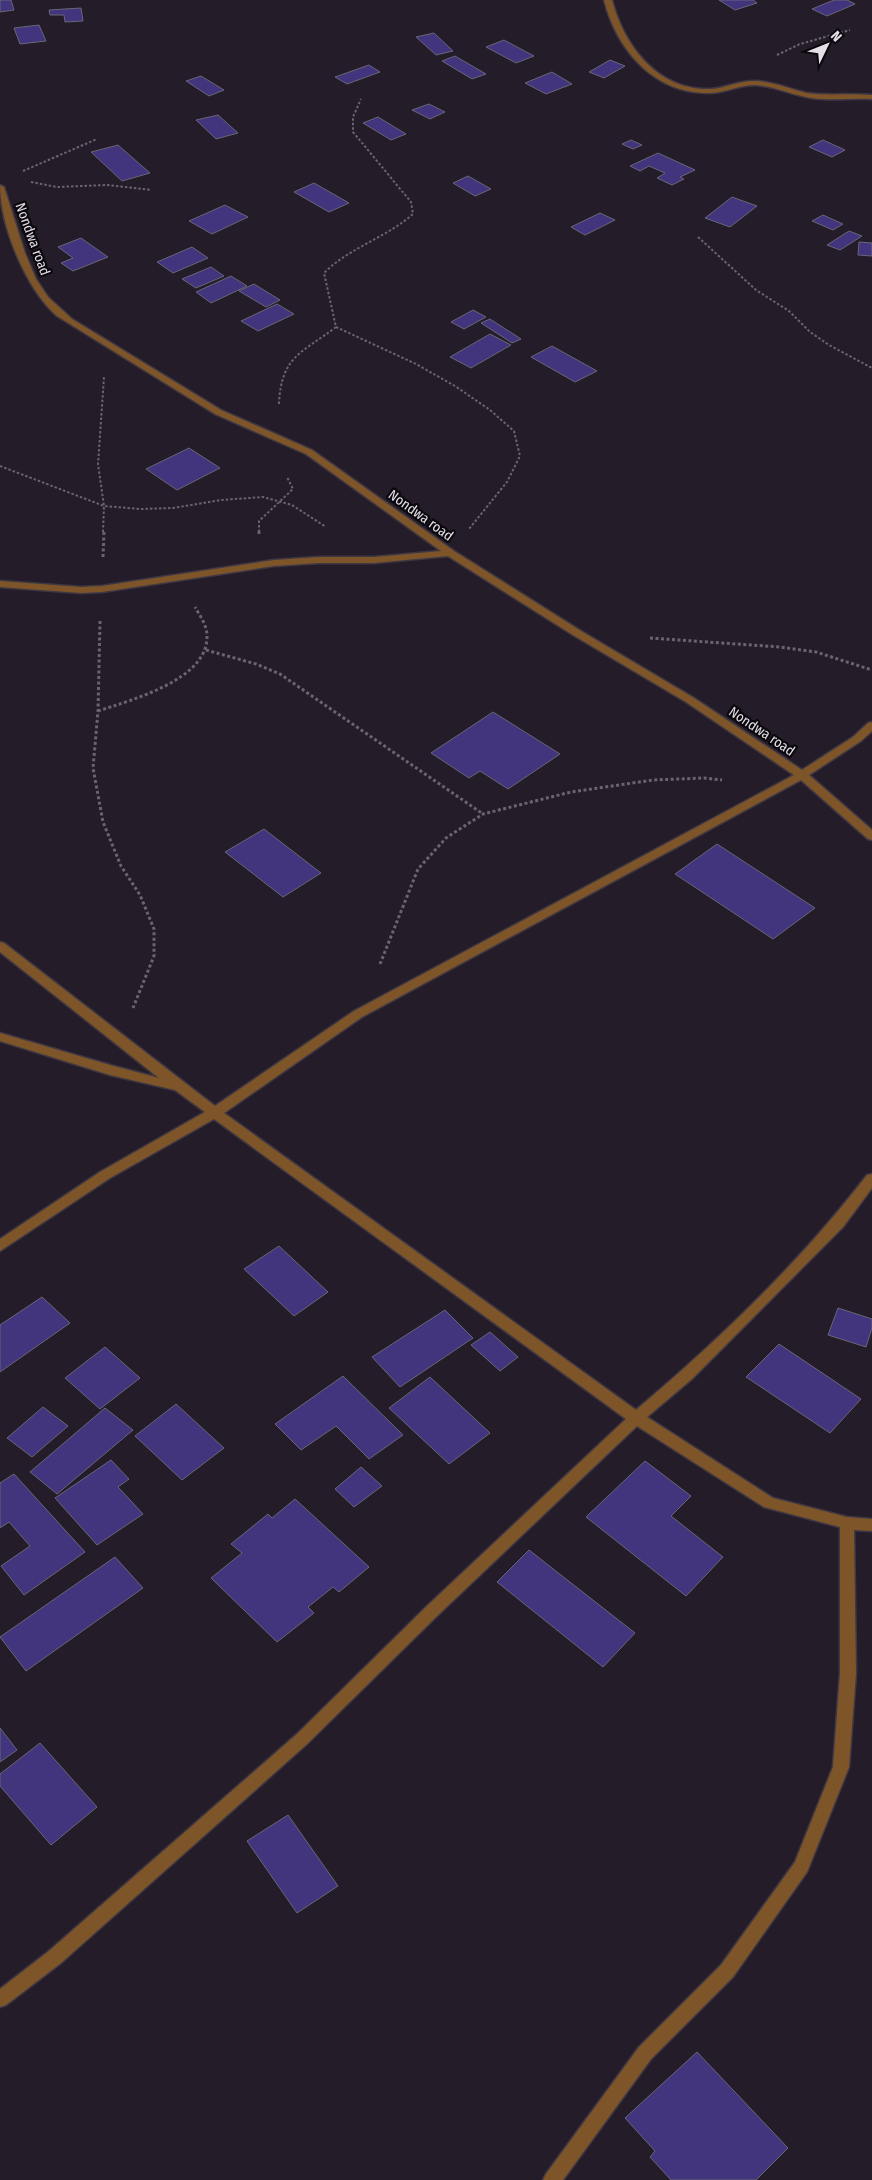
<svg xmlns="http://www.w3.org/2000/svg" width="872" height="2180" font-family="'Fira Sans Condensed',sans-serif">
<rect width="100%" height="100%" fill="#241c28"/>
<path fill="#42347d" stroke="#686776" d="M0,0H11L14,10L0,12Z
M719,0H753L757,3L735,10Z
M834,0H847L855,4L827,16L812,9Z
M81,8L83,21L65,22L64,15H50L49,10Z
M39,25L46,41L20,44L14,28Z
M434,33L453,51L436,55L416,37Z
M504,40L534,56L516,63L486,47Z
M455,56L486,74L472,79L442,61Z
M610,60L625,66L604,78L589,72Z
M369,65L380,72L347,84L335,77Z
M552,72L572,84L546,94L525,83Z
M201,76L224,90L209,96L186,81Z
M429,104L445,112L430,119L412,110Z
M218,115L238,133L216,139L196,120Z
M378,117L406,134L391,140L363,123Z
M631,140L642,145L633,149L622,144Z
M823,140L845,150L832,157L809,147Z
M118,145L150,173L122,181L91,152Z
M658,153L695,170L680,177L684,179L672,185L657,178L665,173L649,166L640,171L630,166Z
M468,176L491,189L475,196L453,183Z
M314,183L349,203L329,212L294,192Z
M732,197L757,206L730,227L705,218Z
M225,205L248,217L212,234L189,221Z
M600,213L615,220L585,235L571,227Z
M823,215L843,224L833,230L812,221Z
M849,231L862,236L840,250L827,245Z
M81,238L108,257L73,271L61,263L73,258L58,247Z
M859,242L872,243V256L858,255Z
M192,247L208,258L173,273L157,262Z
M211,267L224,276L196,288L182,279Z
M231,276L247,286L211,303L196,292Z
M254,284L280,300L266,307L239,291Z
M277,304L294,314L258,331L241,321Z
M473,310L486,317L464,329L451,322Z
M490,319L521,339L512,343L481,323Z
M490,334L511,345L471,368L450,357Z
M552,346L597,371L575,382L531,357Z
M189,448L220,468L177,490L146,469Z
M493,712L560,754L508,789L480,771L469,778L431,753Z
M264,829L321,873L283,897L225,852Z
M717,844L815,908L773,939L675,874Z
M279,1246L328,1292L294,1316L244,1269Z
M42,1297L70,1323L0,1372V1325Z
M838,1308L872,1319V1328L866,1347L828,1335Z
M445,1310L473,1338L400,1387L372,1357Z
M490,1332L518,1357L500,1371L471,1345Z
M779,1344L861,1399L830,1433L746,1377Z
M105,1347L140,1378L100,1409L65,1378Z
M343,1376L403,1435L369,1459L336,1426L301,1450L275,1424Z
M430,1377L490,1433L449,1464L389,1408Z
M176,1404L224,1448L182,1480L135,1436Z
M43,1407L68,1426L32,1457L7,1438Z
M105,1408L133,1430L57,1494L30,1472Z
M111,1460L129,1479L118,1487L143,1514L97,1545L55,1498Z
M645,1461L691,1496L671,1516L723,1557L686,1596L586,1517Z
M361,1467L382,1486L354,1507L335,1489Z
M14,1474L85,1552L24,1595L1,1566L30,1546L9,1522L0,1528V1483Z
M295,1499L369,1567L339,1592L333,1587L308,1607L314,1613L277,1642L211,1578L242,1553L231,1544L268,1514L272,1518Z
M529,1550L635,1633L603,1667L497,1582Z
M115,1557L143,1588L26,1671L0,1637Z
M0,1728L17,1750L0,1762Z
M40,1743L97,1807L51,1845L0,1786V1774Z
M288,1815L338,1886L297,1913L247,1841Z
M697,2052L788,2148L756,2180H671L650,2157L655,2151L625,2118Z"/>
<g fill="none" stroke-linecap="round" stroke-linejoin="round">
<g stroke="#3f3743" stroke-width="3">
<path id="minor" d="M604,0H612C624,46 658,91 711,89C726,88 740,80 756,81C774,82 790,89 807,93C829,96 850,93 872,95V99C852,98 831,101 811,98C792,95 774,86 755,85C739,85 725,93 710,93C654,94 617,50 604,0Z
M0,185L4,187L25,253L36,279L48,297L72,319L221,410L312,450L454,551L581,631L694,698L802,770L853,737L868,723L872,722V731L861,741L809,775L872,830V840L868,839L801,780L362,1017L224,1113L636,1410C719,1340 801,1261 867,1175L872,1174V1188L843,1227L693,1378L647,1417L773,1498L847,1517L872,1519V1531L854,1530L856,1673L849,1767L807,1872L733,1977L651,2059L563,2180H543L546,2174L639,2047L721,1965L795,1862L833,1767L840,1673V1527L764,1507L637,1426L437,1616L307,1744L61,1963L6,2005L0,2007V1989L49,1951L297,1734L427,1606L626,1419L214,1119L110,1178L0,1251V1239L100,1172L205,1112L175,1090L110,1075L0,1041V1033L110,1065L159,1078L0,952V942L4,943L215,1106L354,1011L794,775L686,702L573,635L448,556L374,563H319L274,566L102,592L81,593L0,587V581L81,587L102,586L274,560L319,557H374L441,551L306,454L215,414L57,316C26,289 0,226 0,185Z"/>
</g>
<path stroke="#6b646f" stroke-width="2" stroke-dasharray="2.5 2" stroke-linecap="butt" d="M777,55L800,44L850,30
M23,171L97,139
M31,182L57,187L107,185L151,190
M698,237L756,290L789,311L810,332L829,345L872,368
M336,327L416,364L455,386L490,410L514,431L520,456L507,482L469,529
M279,404C281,356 302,353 336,327L324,273C350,247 386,238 413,214L411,202L353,132V117L361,99
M0,466L104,506L140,509L173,508L221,500L263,497L292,505L326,527
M103,532L104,506L98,464L104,377
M259,532V521L293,489L287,477"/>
<path stroke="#6b646f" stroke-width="3" stroke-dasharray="3 2.5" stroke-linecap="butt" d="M259,531V534
M103,557L104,531
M100,621L98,711L93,768L103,822L121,866L140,895L154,929V956L133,1008
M650,638L780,647L816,652L872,670
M206,650L256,664L280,674L483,814
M98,711C131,700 208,680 207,636C207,625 200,616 195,607
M380,964L418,869L446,838L483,814L571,792L653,780L704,778L722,780"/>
<use href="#minor" fill="#7d5528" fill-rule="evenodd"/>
</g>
<g text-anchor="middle" stroke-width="4.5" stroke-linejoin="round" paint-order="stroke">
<g font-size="14" fill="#e4dfe8" stroke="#0b080d">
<text transform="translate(33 239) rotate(70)" y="5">Nondwa road</text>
<text transform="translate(421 515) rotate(36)" y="5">Nondwa road</text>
<text transform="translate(762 731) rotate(34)" y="5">Nondwa road</text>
</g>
</g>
<g transform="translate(827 45) rotate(47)" stroke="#0b080d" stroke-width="4" paint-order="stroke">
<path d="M0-4L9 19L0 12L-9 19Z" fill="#e4dfe8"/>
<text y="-8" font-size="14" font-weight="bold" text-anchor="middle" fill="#e4dfe8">N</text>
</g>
</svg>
